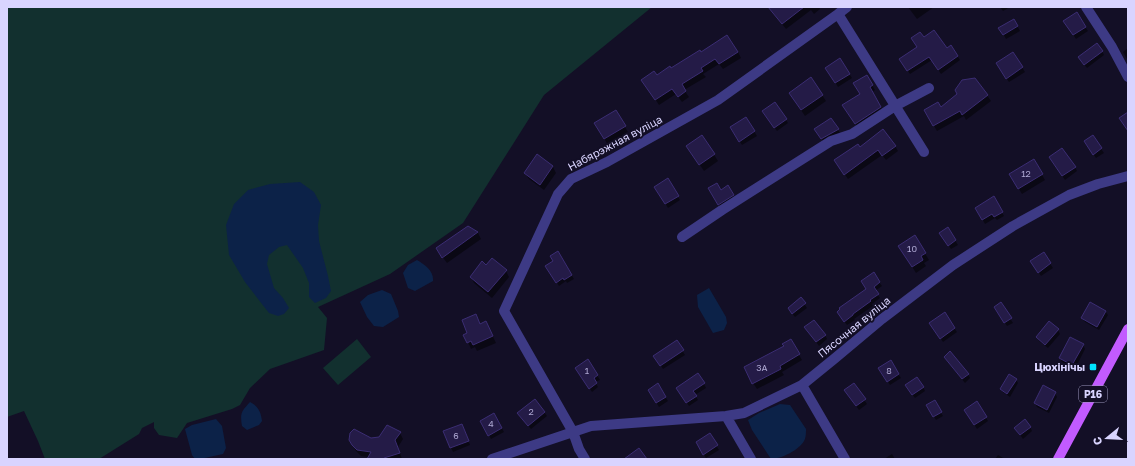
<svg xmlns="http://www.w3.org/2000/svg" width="1135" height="466" font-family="'Golos Text',sans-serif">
<rect width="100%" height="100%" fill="#130f26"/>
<path fill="#12302f" d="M7,7H652L544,95L463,223L390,274L318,307L327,318L324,350L270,369L250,388L240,405L232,409L187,423L177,438L159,435L154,428V422L142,428L139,434L99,459H45L38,441L24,411L7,417Z
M357,339L371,357L338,385L323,368Z"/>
<path fill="#0c2248" d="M300,182L314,192L321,205L318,225L319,241L328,276L331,291L326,298L315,303L309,297V283L303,268L287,245L279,247L269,255L267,264L274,288L283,298L289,308L284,314L278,316L269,313L245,282L229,255L226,225L234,204L248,190L270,184Z
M417,260C425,265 434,271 433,281L415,291L408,288L403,273L408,265Z
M709,288L726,317L727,323L724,330L713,333L698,307L697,295Z
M382,290L391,294L398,311L399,317L383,327L374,326L367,317L360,302L368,295Z
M250,402C258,406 261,412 262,421L259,425L247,430L242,426C240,413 241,412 250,402Z
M780,404L790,405L806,429C806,432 806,438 804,441C799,450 781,459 771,459L752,430L748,420L759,413Z
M216,419L222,426L226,448L223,454L200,459H195L192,455L185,429L192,425Z"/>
<path fill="#0007" d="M774,7H819L820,9L814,14L811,10L786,29L775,15Z
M908,7H934L917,19Z
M1000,7H1010L1003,11Z
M1014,20L1020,31L1006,39L1000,28Z
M1067,25L1085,27L1088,31L1076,39Z
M923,39L947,49L951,47L960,60L941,74L932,60L910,74L900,59L918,48Z
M1128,48V61L1123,52Z
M1102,51L1104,55L1087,68L1081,61Z
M738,52L741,58L723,69L719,64L703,74L706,77L684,90L689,97L682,102L676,94L659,105L646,85L656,77L671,70Z
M1013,53L1025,72L1009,82L999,68Z
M840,60L852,78L838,87L827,68Z
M866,76L875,90L872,92L883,112L858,128L844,105L861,94Z
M975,79L991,101L966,120L964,116L937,131L925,111L941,108Z
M822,95L826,101L805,116L794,100Z
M615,111L628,132L608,145L599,130Z
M765,115L786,120L788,123L777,131Z
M746,118L757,136L742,145L731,128Z
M838,130L840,133L824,143L818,133Z
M702,136L718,161L704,171L691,152Z
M1092,136L1104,153L1096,158L1087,145Z
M895,146L898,151L886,160L882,155L848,179L839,166L859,148Z
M537,156L553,167L556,173L544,190L529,179L525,173Z
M1033,160L1045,180L1022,194L1010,174Z
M1052,161L1075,167L1077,171L1065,180Z
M667,180L680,200L668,208L656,187Z
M728,187L735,199L721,208L709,189L721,191Z
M994,198L1004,216L997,220L995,218L985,224L976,208Z
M468,227L478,233L481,239L447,263L441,255Z
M948,229L958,245L951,249L943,237Z
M915,237L929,260L924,263L926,266L916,273L903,252Z
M558,253L574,279L567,283L566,281L559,286L547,266L554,261Z
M1043,253L1053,268L1041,276L1034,265Z
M487,266L506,271L509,277L492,298L474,283L471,277Z
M873,274L882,286L875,291L880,298L872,304L873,306L854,319L855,320L847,325L840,316L867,289Z
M801,299L807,308L795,317L791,312Z
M1001,304L1013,323L1007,326L995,307Z
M1105,311L1108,315L1099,330L1085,322L1082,318Z
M486,322L496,343L477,351L475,347L471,349L468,342L480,325Z
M933,327L954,328L957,332L943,342Z
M1058,330L1060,334L1048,348L1039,341L1037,337Z
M808,331L825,335L827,339L819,346Z
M790,340L802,360L782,372L784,375L757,389L753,383Z
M677,342L685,355L663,369L655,356Z
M1083,345L1085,349L1075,369L1062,362L1060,358Z
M588,361L600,380L595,382L598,387L592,392L579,372Z
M947,361L968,374L970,378L965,383Z
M890,362L901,378L890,385L880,368Z
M1016,380L1018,383L1010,397L1004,393L1001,389Z
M704,384L706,388L695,395L698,400L689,406L680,392Z
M657,385L668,401L659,407L649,390Z
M854,385L867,404L859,410L848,395Z
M923,387L925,391L915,398L908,389Z
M1055,393L1057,397L1049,413L1037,407L1035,403Z
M934,401L943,416L936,420L927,405Z
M977,403L988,421L977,429L965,410Z
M544,412L547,416L531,429L521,417Z
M494,414L504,432L491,439L482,421Z
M1030,427L1032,431L1023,439L1018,432Z
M464,429L470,445L453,452L444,432Z
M400,433L403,439L398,447L402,459H368L369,457L361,456L356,451L350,440L371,439Z
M710,435L719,450L706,458L697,443Z
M892,454L895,459H884Z
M998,455L1005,459H995Z"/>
<path fill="#241b47" stroke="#3b2d73" d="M768,7H804L782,24Z
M1077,12L1086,27L1073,35L1063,21Z
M1014,19L1018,26L1003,35L998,28Z
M934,30L947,48L951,45L958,56L938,70L929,57L907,71L899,59L917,47L911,38L920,32L924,37Z
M727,35L738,52L719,64L715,59L701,68L703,71L682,84L686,91L678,97L672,89L655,100L641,80L654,71L657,75L670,66L671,68L700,50L701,52Z
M1097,43L1103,51L1084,65L1078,57Z
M1013,52L1023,67L1006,79L996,63Z
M840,58L850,74L835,83L825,68Z
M867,75L873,85L870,87L881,107L855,124L842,105L860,94L853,83Z
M811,77L823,95L801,110L789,93Z
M975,78L988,95L962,115L960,111L933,126L924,110L938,102L941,107L957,94L955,90L962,80Z
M775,102L787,119L774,128L762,111Z
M616,110L626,126L604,139L594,123Z
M1128,112V131L1119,118Z
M746,117L755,131L739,142L730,127Z
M831,118L839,129L821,139L814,129Z
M883,129L896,146L882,156L878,150L844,175L834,160L858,144L860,147Z
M702,135L715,154L699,165L686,146Z
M1093,135L1102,148L1093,155L1084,141Z
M1062,148L1076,167L1062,176L1049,157Z
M537,154L553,166L540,185L524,173Z
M1034,159L1043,174L1018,189L1009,174Z
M668,178L679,196L665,204L654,187Z
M717,183L721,190L728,185L734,195L718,205L708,188Z
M994,196L1003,212L994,217L992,214L982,220L975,208Z
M468,226L478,232L442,258L436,248Z
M948,227L956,240L948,246L939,233Z
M915,235L926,253L921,256L923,260L912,267L898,246Z
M558,251L572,275L564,280L563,278L556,283L545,266L553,261L550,256Z
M1044,252L1051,263L1038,273L1030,261Z
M492,258L507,270L488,292L470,277L482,261L486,265Z
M874,272L880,282L874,287L879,294L870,300L871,301L853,314V315L844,322L837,312L840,309L839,308L866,289L861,281Z
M801,297L806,303L792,314L788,308Z
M1001,302L1012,318L1004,323L994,307Z
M1090,302L1106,311L1097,327L1081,318Z
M945,312L955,328L940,339L929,323Z
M476,314L480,324L486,321L493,336L473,345L471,341L467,343L463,335L467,333L462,320Z
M814,320L826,335L816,342L804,327Z
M1049,321L1059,329L1045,345L1036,337Z
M1070,337L1084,344L1072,365L1059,358Z
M791,339L800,354L780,366L781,369L752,384L744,367L784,346L782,344Z
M677,340L684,350L660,366L653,356Z
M950,351L969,374L962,379L944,357Z
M588,359L598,375L594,378L597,383L589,389L575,368Z
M891,360L899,374L887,382L878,368Z
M698,373L705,383L693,391L697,396L686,403L676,388Z
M1009,374L1017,379L1007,394L1000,389Z
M917,377L924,387L912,395L905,385Z
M658,383L666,397L656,403L648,390Z
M854,383L866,399L856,406L844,390Z
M1043,385L1056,392L1047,410L1034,403Z
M535,399L545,412L528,426L517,413Z
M935,400L942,412L933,417L926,405Z
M977,401L987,417L974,425L964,410Z
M494,413L502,428L488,436L480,421Z
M1025,419L1031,427L1020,435L1014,428Z
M462,424L469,441L450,448L443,431Z
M387,425L401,432L395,440L400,453L384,458V459H367L371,452L357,450L352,445L349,440L350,433L354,429L371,438L379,437Z
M710,433L718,445L703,455L696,442Z
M639,448L647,459H624Z"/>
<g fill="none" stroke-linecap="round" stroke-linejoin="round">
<path stroke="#3d3a85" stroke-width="10" d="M1086,7L1112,47L1128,77
M838,14L924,152
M682,237L722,210L831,141L852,134L895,106L929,88
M802,385L845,459
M726,416L751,459
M492,459L591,426L726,416L744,413L802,385L834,359L882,319L953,265L1013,226L1069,195L1098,184L1128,176
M585,459L579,449L573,432L504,311L558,194L571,179L607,162L718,100L838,14L847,7"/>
<path stroke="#c25bff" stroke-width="10" d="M1058,459L1128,329"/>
</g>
<rect fill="#00e5ff" stroke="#130f26" stroke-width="1.5" x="1089" y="363" width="8" height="8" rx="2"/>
<g text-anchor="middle" stroke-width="4" stroke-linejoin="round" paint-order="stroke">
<g font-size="9" fill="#aca6d1">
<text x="1026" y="177">12</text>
<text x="912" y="252">10</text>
<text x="762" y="371">3А</text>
<text x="587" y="374">1</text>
<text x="889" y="374">8</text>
<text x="531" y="415">2</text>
<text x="491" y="427">4</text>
<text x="456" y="439">6</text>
</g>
<rect fill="#130f26" stroke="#9e99be" stroke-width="1" x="1079" y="386" width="28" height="16" rx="3"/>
<g font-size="10" font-weight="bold" fill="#d9d4ff">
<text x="1093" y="398">Р16</text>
</g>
<g font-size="11" fill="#d9d4ff" stroke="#130f26">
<text transform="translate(615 143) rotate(-28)" y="4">Набярэжная вуліца</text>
<text transform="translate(854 327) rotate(-39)" y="4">Пясочная вуліца</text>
</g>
<g font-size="11" font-weight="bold" fill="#d9d4ff" stroke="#130f26" text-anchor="end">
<text x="1085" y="371">Цюхінічы</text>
</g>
</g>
<rect width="1135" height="466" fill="none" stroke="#d9d4ff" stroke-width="16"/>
<g transform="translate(1107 438) rotate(252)" stroke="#130f26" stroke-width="3" paint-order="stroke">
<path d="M0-3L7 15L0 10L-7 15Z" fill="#d9d4ff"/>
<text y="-6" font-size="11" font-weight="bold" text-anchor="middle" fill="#d9d4ff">С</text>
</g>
</svg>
